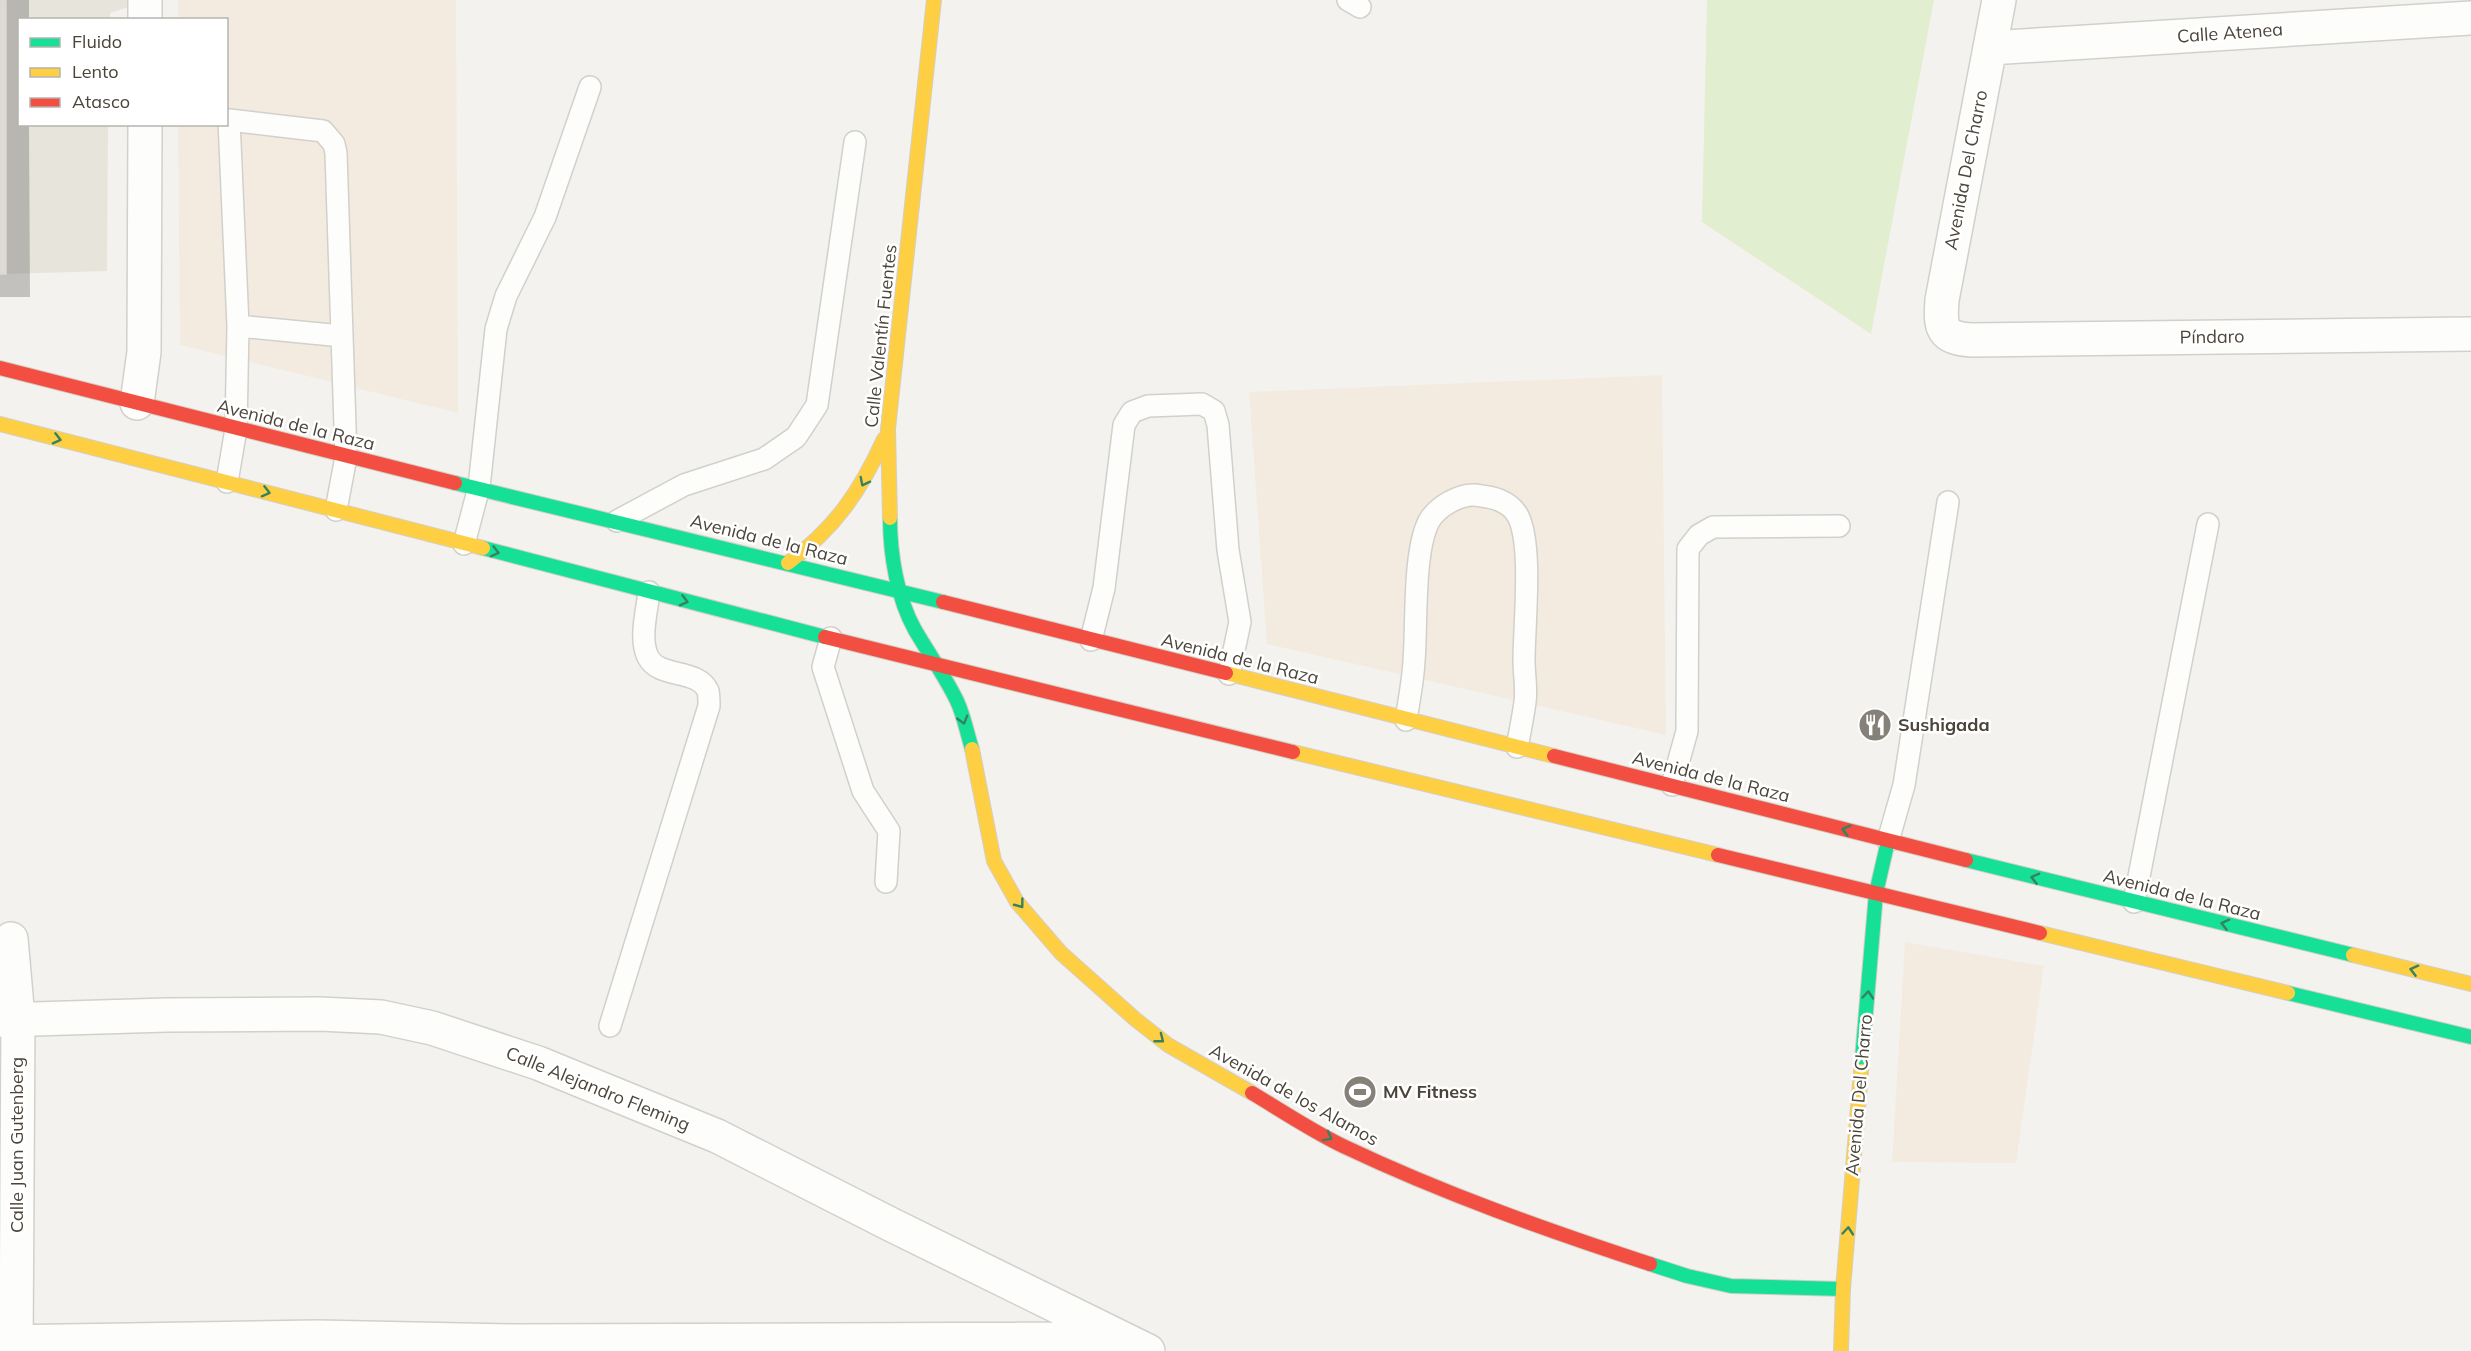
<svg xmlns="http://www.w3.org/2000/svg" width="2471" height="1351" font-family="Mulish,sans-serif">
<rect width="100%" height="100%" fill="#f4f2ee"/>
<path fill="#e7e4dc" d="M6,0H151L110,13V19L20,20V124L108,125L107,271L6,274Z"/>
<path fill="#f3ebdf" d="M178,0H456L458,413L180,345L178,125L226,124V20L178,19Z
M1662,375L1666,735L1267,644L1249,392Z
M1905,942L2044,966L2016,1163L1892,1162Z"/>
<path fill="#e1eecf" d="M1707,0H1934L1871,334L1702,222Z"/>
<path fill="#0003" d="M0,0H29V20H20V124H29L30,297H0Z"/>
<path fill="#dedbd6" stroke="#dcd9d4" stroke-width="1.5" d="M0,0H6V274H0Z"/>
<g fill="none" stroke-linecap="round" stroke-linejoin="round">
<g stroke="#d2d0cb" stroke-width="24">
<path id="lane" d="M1348,0L1360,7
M238,326L342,336
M227,482L236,429L238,326L229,120L323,131L334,144L336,153L346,457L336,510
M617,521L684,485L764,459L796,437L817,405L855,142
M464,544L479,487L496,329L506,296L545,217L590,87
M831,638L823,667L863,791L889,831L886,882
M1091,640L1104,588L1124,425L1132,412L1148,406L1202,404L1214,411L1218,425L1228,550L1240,622L1229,674
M1406,720C1409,700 1413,681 1414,661C1417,624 1413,552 1429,521C1437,507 1459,494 1475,495C1492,497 1509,500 1518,516C1533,545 1524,626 1524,661C1524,674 1527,689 1525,702C1523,717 1520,732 1517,747
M1672,785L1687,731L1688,549L1699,535L1713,527L1839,526
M1888,841L1904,785L1948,502
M2134,902L2208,524
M610,1026L709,706C709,702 709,695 708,691C698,668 659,679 648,657C639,639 647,611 649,592"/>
</g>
<g stroke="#d2d0cb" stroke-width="36">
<path id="street" d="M145,0V20
M1999,0L1942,300C1940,328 1941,338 1972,340L2471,334
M1990,48L2471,18
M137,403L144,352L145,124
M11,939L18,1018L16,1351
M0,1020L167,1015L320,1014L381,1017L432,1028L538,1063L717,1136L892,1225L1148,1351
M0,1342L317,1337L516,1341L1114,1339"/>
</g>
<g stroke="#d3cfc5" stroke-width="16">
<path id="fast" d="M455,483L943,602
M890,518C890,554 897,598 915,630C929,654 945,676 957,701C964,716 967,733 972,749
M483,548L825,637
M1966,860L2353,955
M2288,993L2471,1037
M1861,1071L1876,893L1888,841
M1650,1264L1687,1276L1731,1286L1843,1289"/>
</g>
<g stroke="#d3cfc5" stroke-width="16">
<path id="slow" d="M0,424L483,548
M890,518L888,429L934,0
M788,563C835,528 860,492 884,439
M1226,673L1554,756
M972,749L994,861L1017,902L1061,953L1135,1019L1168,1045L1252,1093
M1293,752L1718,855
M2040,933L2288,993
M2353,955L2471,984
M1841,1351L1843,1289L1861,1071"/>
</g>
<g stroke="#d3cfc5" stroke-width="16">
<path id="jam" d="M0,368L455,483
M943,602L1226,673
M825,637L1293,752
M1554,756L1966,860
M1718,855L2040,933
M1252,1093C1282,1111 1312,1131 1343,1146C1442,1193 1546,1230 1650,1264"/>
</g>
<use href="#lane" stroke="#fdfdfc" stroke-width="21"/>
<use href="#street" stroke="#fdfdfc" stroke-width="33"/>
<use href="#fast" stroke="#16e098" stroke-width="14"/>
<use href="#slow" stroke="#ffcf43" stroke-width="14"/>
<use href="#jam" stroke="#f24e42" stroke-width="14"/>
</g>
<defs><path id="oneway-chevron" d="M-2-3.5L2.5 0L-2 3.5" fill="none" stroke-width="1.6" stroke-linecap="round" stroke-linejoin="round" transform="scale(1.5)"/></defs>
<g stroke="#36825f">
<use href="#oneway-chevron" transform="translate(57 439) rotate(14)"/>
<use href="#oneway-chevron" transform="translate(864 482) rotate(117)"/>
<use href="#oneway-chevron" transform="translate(266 492) rotate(14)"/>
<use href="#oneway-chevron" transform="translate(495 552) rotate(14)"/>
<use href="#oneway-chevron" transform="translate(684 601) rotate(14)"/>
<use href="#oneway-chevron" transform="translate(963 720) rotate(74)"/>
<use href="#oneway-chevron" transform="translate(1846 830) rotate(-165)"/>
<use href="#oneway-chevron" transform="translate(2035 878) rotate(-166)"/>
<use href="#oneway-chevron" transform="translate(1020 904) rotate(53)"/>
<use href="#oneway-chevron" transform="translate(2225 924) rotate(-166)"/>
<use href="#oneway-chevron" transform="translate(2414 970) rotate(-166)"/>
<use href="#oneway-chevron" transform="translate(1868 995) rotate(-85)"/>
<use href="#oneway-chevron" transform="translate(1160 1039) rotate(38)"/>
<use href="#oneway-chevron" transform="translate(1328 1137) rotate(29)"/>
<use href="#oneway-chevron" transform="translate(1848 1231) rotate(-85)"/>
</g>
<defs>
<g id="restaurant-disc" transform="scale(1.725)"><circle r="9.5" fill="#868178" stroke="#fff"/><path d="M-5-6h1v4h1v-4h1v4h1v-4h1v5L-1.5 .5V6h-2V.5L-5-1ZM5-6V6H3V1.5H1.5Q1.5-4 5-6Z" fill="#fff"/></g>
<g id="stadium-disc" transform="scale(1.725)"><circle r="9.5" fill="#868178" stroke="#fff"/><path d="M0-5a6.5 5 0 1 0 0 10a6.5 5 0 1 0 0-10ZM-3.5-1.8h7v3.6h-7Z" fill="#fff"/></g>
</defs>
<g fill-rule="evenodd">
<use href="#restaurant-disc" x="1875" y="725"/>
<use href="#stadium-disc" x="1360" y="1092"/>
</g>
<g text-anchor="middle" stroke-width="5" stroke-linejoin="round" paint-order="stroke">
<g font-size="18" fill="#4b4439" stroke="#fff">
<text transform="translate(2230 33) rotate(-4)" y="6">Calle Atenea</text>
<text transform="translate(1966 170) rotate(-79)" y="6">Avenida Del Charro</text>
<text transform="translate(881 336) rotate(-84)" y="6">Calle Valentín Fuentes</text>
<text transform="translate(2212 337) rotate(-1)" y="6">Píndaro</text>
<text transform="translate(296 425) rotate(14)" y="6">Avenida de la Raza</text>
<text transform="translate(769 540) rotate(14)" y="6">Avenida de la Raza</text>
<text transform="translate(1240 659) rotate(14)" y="6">Avenida de la Raza</text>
<text transform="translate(1711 777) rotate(14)" y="6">Avenida de la Raza</text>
<text transform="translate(2182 895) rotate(14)" y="6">Avenida de la Raza</text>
<text transform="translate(598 1089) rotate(22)" y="6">Calle Alejandro Fleming</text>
<text transform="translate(1294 1095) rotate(29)" y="6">Avenida de los Alamos</text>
<text transform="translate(1859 1095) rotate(-85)" y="6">Avenida Del Charro</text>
<text transform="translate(17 1145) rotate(-90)" y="6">Calle Juan Gutenberg</text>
</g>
<g font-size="18" font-weight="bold" fill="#4b4439" stroke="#fff" text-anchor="start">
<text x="1898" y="731">Sushigada</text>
<text x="1383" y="1098">MV Fitness</text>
</g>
</g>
<rect x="18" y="18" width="210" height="108" fill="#ffffff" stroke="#b7b4b0" stroke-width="1.5"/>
<rect x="30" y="38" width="30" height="9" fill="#16e098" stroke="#b7b4b0" stroke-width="1.5"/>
<text x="72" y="48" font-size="18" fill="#4b4439">Fluido</text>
<rect x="30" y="68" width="30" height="9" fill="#ffcf43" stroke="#b7b4b0" stroke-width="1.5"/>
<text x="72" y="78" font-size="18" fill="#4b4439">Lento</text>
<rect x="30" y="98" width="30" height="9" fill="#f24e42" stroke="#b7b4b0" stroke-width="1.5"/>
<text x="72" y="108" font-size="18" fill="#4b4439">Atasco</text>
</svg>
